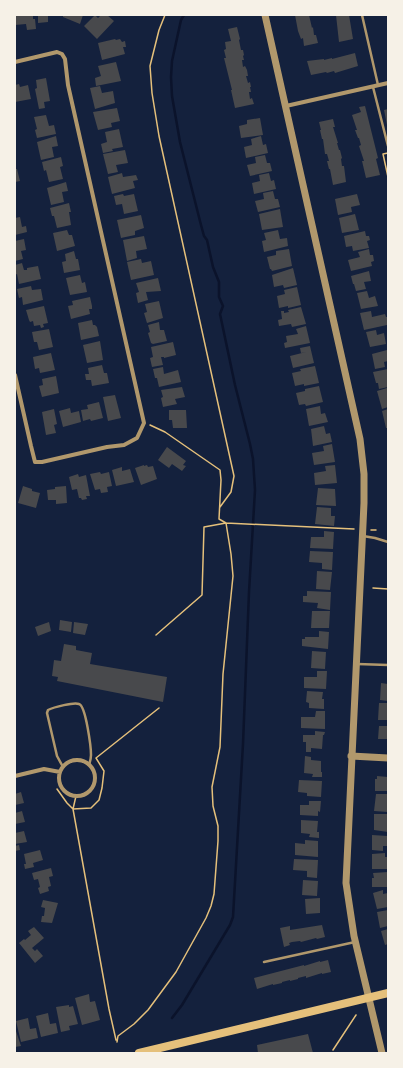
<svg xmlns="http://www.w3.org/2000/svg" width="403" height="1068" font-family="'Roboto Serif',serif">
<rect width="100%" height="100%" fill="#14213d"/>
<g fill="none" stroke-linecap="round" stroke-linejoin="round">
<path stroke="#0b132b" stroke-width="2.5" d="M172,1018L182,1005L230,925L233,917L243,744L249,592L255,490L253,459L250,444L235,385L220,314L223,306L219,297V282L213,267L207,240L204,236L201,225L180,142L172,96L171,77L172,61L181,20L184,15"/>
</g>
<path fill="#48494c" d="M15,15H33V19H35L36,29L27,30L26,24L15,25Z
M38,15H54V16H48V22L38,23Z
M63,15H83L80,24L63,17Z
M95,15L98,18L101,15H107L114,21L97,39L84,26Z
M295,15H309L312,28L313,27L314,35H316L318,43L304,46L303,38L301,39L298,31Z
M336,15H349L353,39L339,42Z
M237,27L240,39L239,40L241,50H243L244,55L243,56L244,60H242L243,67L245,66L247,70L248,76H246L248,83L250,82L251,87H250L251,92H249L250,99L252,98L254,104L235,108L231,90H232L224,58H226L224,50L226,49L225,42L231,41L228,29Z
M115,39L116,40L120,39L122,42L125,41L126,47H123L125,54L102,60L98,43Z
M355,53L358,66L335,73L334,71L327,73L326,72L311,75L307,61L324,59V60L332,58V59Z
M116,62L121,81L96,86L95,78L101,76L98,66Z
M46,78L50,101L44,102L45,108L39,109L35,89L37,88L36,80Z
M19,84L20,87L28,85L31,99L15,102V85Z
M100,86L102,93L113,91L115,103L95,109L90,88Z
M365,106L378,158L376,159L380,175L366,178L362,161H364L359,146L361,145L359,138H358L355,130H357L352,115L361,112L359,107Z
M117,108L120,121L111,123L112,127L98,130L93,112Z
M388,109V125H387L384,110Z
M46,115L49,126L54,125L56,134L37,138L35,130L37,129L34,117Z
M260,118L263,135L241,138L239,126L247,124V120Z
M333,119L335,127H333L338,143H337L339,150H340L342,158L341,159L342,166H344L346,182L333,185L330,169H329L327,161H329L327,154H325L323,139H322L320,130H321L319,122Z
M119,129L123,147L112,149L113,151L103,153L101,144L107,142L105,132Z
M56,136L58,146L52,147L54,157L41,160L37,142Z
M261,136L263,145L266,144L268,153L246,158L244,147L252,145L251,139Z
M125,150L128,163L116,165L118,172L108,174L103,154Z
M265,155L267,163H270L272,171L250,176L247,165L256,163L255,157Z
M61,157L63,166L60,167L63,179L49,182L46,170L44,171L42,162Z
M15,169H17L20,181L15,182Z
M122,173L123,177L136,175L138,180L133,181L135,188L112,194L108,177Z
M269,173L271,181L274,180L276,189L254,194L252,183L260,181L259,175Z
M66,182L68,191L62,192L64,202L51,205L47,188Z
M273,191L275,199H278L280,207L258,212L255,201L264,199L263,193Z
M123,194L124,196L134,194L138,211L124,214L122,204L116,205L114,196Z
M357,194L360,205L351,207L352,212L338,215L335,199Z
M69,203L71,212H69L71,225L57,228L54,216H52L50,208Z
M280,209L283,227L262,230L259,214Z
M355,214L359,230L342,233L339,218Z
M141,215L144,228L135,231V235L121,238L117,220Z
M20,217L22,227L26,226L27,232L15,235V218Z
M67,230L69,235H72L75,246L57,251L53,233Z
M278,230L280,239L287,238L288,246L264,252L262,241L266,240L264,233Z
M365,231L366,236H369L370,240L367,241L369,248L353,251L352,246L346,247L344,236Z
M144,236L147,249L136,251L137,258L127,261L123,240Z
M24,239L26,250L21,251L23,259L15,261V241Z
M289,249L292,266L272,271L271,269H270L267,257L276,255V251Z
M369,249L370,255H373L374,261L371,262L372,266L351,271L348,260L360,257L358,252Z
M74,251L76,259H78L80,270L64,273L62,262L66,261L65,254Z
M141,259L142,263L151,261L154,275L131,280L127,262Z
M22,263L24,270H27V268L38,266L41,279L19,284L17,274L15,275V265Z
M293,268L297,285L284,288L283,285L274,287L272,275Z
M369,271L371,281L364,282L366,289L356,291L354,284H353L351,276Z
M80,275L82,283L85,282L87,292L70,295L66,278Z
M158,278L161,291L146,292L148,300L138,303L136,293L139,292L136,283Z
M31,286L32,290L41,289L43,300L23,305L22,297L19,298L17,289Z
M297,287L301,305L288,308V306L279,308L277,296L285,294L284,290Z
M367,291L369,298L375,296L378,306L361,309L357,293Z
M90,297L92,306V309H89L90,314L71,319L68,306L73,305L72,301Z
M159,301L163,318L147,323L144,313L147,312L145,304Z
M44,306L48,323L43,324L44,327L41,328L40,325L34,326L33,321L30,322L29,320L26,310Z
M301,307L306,324L292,327L291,324L279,326L278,320L282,319L281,311H284V313L289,312L288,310Z
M371,311L372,317L385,314L386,317H388L387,325L364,330L360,313Z
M92,320L93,325H95L97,327L99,336L81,340L78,323Z
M159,322L160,330H164L167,341L153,344L151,343L148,333L150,332L148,325Z
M306,326L310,343L285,348L284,343L287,342L286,336L298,334L296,329Z
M49,329L53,347L39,350L37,342H34L32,332Z
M376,330L377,335L384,333L386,344L370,347L366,332Z
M100,341L103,360L87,363L83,345Z
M173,342L176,355L164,358V357H161L163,365L152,367L150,358L153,357L151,347Z
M310,346L314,363L293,368L290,356L306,352L301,353L300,348Z
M387,350L388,361L384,362L385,367L375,369L372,354Z
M51,353L55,370L40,373L39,368L35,369L33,357Z
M102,365L104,373H107L109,383L92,386L91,380H86L85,374H89L88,368Z
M315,366L319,383L304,386V384L295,386L292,373L301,371L300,369Z
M163,367L164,374L178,370L181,382L159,387L157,378H155L153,369Z
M388,369V387L379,389L378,383H376L373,372Z
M56,376L59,393L42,397L39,386L43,385L42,379Z
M319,386L323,402L306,406L305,404L299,405L296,393L305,391V389Z
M182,387L185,397L175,399L177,404L163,407L161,398L163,397L161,390Z
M387,388L388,407L382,409L377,391Z
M115,395L121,418L108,421L103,397Z
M99,402L103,418L91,421L90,419L83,421L81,410L88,409L87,405Z
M320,406L321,414L325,413L328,422L309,426L306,409Z
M70,408L71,413L79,411L81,422L63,427L59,411Z
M54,409L57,424L54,425L56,433L46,435L42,412Z
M388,409V428H386L382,411Z
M169,410H186L187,428H173L172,420H169Z
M324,426L326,434L330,433L332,442L313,446L311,429Z
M332,444L335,462L314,465L312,453L324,451L323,446Z
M167,447L186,461L183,465L186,466L182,471L172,464L169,468L158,460Z
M144,465V466L147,465L148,467L153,466L157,479L141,485L135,468Z
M335,465L337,483L315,485L314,473L326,471L325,466Z
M122,467V471L130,469L134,482L116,486L112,470Z
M100,472L101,474L109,472L112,486L107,487L108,492L101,493L100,489L95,490L90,474Z
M78,474L79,477L86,475L90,496H86L87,499L82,500L81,498H79L77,489L72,490L69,477Z
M23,486L32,489V491L40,493L36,508L18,503Z
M66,486L67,503L56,504V500H48L47,490L55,489V487Z
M318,488L335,489L336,506L316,505Z
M317,507L331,508V516H335L334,526L315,524Z
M324,531L334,532L333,549L310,548L311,537H324Z
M310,551L333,552L332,570L322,569V563L309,562Z
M317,571L332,572L330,590L316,589Z
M307,591L331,592L330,610L317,608L318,603L303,602V596H307Z
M312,611H330L329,628H311Z
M60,620L72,622L71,632L59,630Z
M49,622L51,631L38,636L35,627Z
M74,622L88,624L85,635L73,633Z
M319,631L329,632L328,649L302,646V639H305V637H319Z
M64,644L76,646V650L92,653L90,664L167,677L163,702L57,681L58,677L52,676L54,660L61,661Z
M312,651L326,652L325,669L311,668Z
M317,671H327L326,689L304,688V677H317Z
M381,683L388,684V701L380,700Z
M307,691L323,692L322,699H324V709L309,708V703L306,702Z
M379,703H388V720H378Z
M316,711H325V729L301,728V717H315Z
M379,726H388V739H378Z
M315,731L325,732L324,735H323L322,749L311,748V752H306V742H303V735H315Z
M305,756L311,757V760L321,761V772H322V777H312L313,774L304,773Z
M377,776L388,777V791H375V779H377Z
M299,780L322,781L321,797L307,796V793L298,792Z
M21,792L24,803L15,805V794Z
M376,794H388V812L374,811Z
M309,801H321L320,812L318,811V816L300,815V805H309Z
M22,811L25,822L15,824V813Z
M374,814H388V832L374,830Z
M301,820L318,821L317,832H319V838L309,837L310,834L301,833Z
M24,831L27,842L15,844V833Z
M372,835L388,836V846H383V851L372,850Z
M305,840L318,841V857L295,855V843L305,844Z
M19,845L20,850L15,851V846Z
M40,850L43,860L33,863L34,867L25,869L24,864H26L24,854Z
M385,853V857H388V869H372V854Z
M294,859L318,860L317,878L307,877V871L293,870Z
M51,868L53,876L49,877L51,886L48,887L49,891L40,894L38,888L40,887L38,879L34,880L32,873Z
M388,872V887H372V878H374L373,873Z
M303,880L318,881L317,896L302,895Z
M383,890V894L388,893V907L377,909L373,893Z
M320,898V913L306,914L305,899Z
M43,900L58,903L52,923L41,922L42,916H44L45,908L41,907Z
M388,910V926L380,928L377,912Z
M322,925L325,937L317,939L316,938L301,942L300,941L292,942L289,943L290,945L284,947L280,928L290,926V930Z
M34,927L44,938L32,948L35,951L37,949L43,956L35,963L19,943L24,939L25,940L31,935L28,931Z
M388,929V944L385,945L381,931Z
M328,960L331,972L322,974V973L306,978V976L298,978V979L290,981V980L282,982V983L273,985V984L257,989L254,978L304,965V966L320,961V962Z
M89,994L90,1002L95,1001L100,1020L82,1025L75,998Z
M69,1005V1007L73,1006L78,1024L69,1026L70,1030L61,1032L56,1007Z
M48,1013L50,1024L56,1023L58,1033L41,1037L36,1016Z
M28,1018L30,1029L36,1028L38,1038L21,1042L16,1021Z
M15,1028L21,1046L15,1047Z
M308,1034L313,1053H258L257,1045Z"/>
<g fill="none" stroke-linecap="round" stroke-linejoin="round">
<path stroke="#e5c07b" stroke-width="1.5" d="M165,15L159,30L150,66L152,93L159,136L234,476L231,492L220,507
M388,153L383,154L388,177
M150,425L165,432L220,470L221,480L219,519L226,523
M371,530H376
M373,588L388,589
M156,635L202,595L204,527L226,523L354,529
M57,789L67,803L73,809L91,808L99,800L102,788L104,771L96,758L159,708
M76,796L73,809L109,1009L116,1040
M117,1042L118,1036L134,1024L148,1010L176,972L206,918L211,906L214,894L218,841V826L213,806L212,787L220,747L223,674L233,576L231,554L226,523
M333,1050L356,1015"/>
<path stroke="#b1986c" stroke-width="2.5" d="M362,15L378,85
M373,87L388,146
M363,536L375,538L388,542
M357,664L388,665
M63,767L57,756L47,713L48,710C54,707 74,702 79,704C86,706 91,748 91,755C91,759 90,762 89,765
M264,962L355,942"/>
<path stroke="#b1986c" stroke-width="4" d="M15,62L57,52L62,54L65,59L68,85L144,423L137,438L124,445L107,447L42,462H35L31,446L15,375
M286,106L388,83
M59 778a18 18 0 1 1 36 0a18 18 0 1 1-36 0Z
M15,776L44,769L60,772"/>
<path stroke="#b1986c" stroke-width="7" d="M265,15L360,439L364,474V503L346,883L354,936L382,1053
M351,756L388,758"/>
<path stroke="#e5c07b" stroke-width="8" d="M139,1053L388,993"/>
</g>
<rect width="403" height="1068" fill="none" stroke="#f6f1e7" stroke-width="32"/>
</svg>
